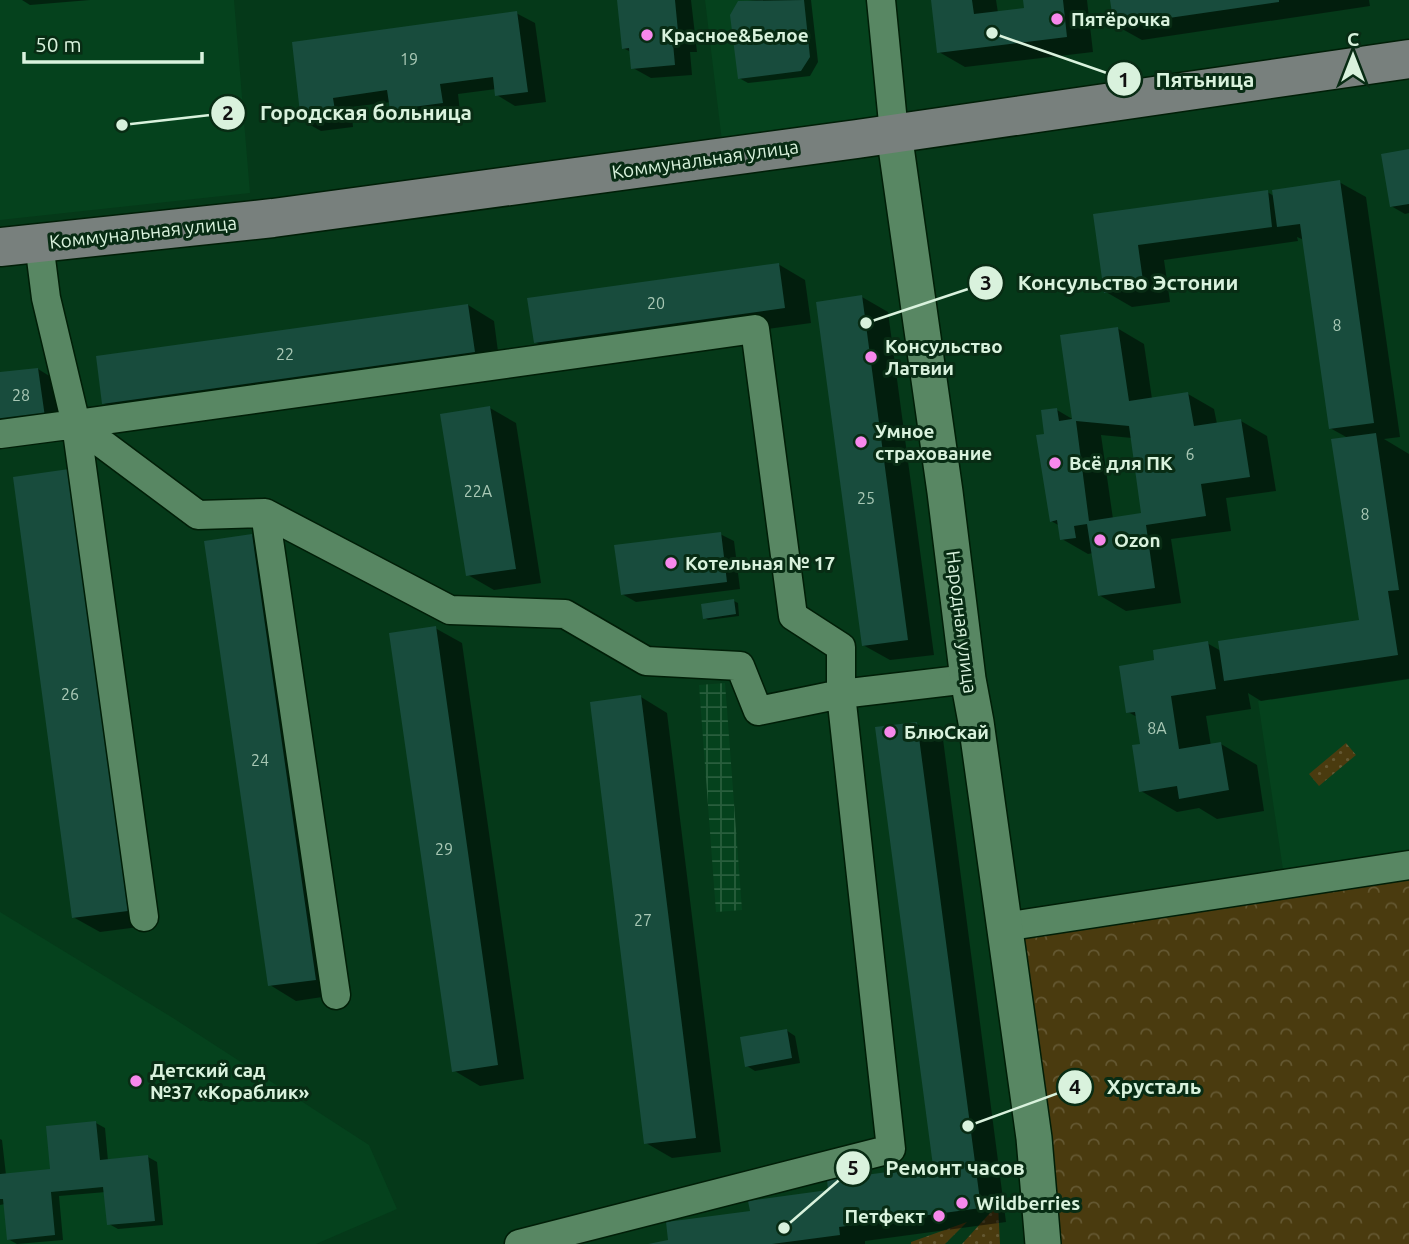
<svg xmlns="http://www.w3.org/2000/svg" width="1409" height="1244" font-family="Ubuntu,sans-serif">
<defs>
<pattern id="industrial-grid" width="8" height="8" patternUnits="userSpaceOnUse" patternTransform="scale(1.75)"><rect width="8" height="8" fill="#05421d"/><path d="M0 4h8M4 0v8" fill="none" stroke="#295e3d"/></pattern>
<pattern id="grass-dots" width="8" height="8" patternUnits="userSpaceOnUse" patternTransform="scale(1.75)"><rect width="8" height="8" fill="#4a3b0f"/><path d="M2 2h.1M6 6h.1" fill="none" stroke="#645832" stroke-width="1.8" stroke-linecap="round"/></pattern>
<pattern id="park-crowns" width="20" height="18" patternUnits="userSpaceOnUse" patternTransform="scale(1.75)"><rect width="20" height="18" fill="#4a3b0f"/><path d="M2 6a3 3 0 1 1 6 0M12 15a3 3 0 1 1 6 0" fill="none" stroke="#645832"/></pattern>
</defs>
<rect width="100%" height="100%" fill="#053919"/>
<path fill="#05421d" d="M0,0H234L250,193L0,220Z
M705,0H873L888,127L723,150Z
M1409,678V872L1286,890L1258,701Z
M0,912L173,1018L369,1145L397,1209L316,1244H0Z"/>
<path fill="url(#industrial-grid)" d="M725,683L742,910L716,912L699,685Z"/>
<path fill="url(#grass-dots)" d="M1346,743L1356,755L1319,786L1309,774Z
M998,1204L1000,1244H962Z
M967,1222L945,1244H911V1242Z"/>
<path fill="url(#park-crowns)" d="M1409,872V1244H1055L1020,930Z"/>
<path fill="#0007" fill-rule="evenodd" d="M22,0H90L30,5Z
M619,0H691L697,52H690L692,75L651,78L633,68L631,52L623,48Z
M757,0H811L818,62L810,76L748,83L739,78V2Z
M933,0H996L998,13L1026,9L1025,0H1087L1093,52L965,67L939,52Z
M1112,0H1369L1370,6L1142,40L1115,25Z
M516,13L535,23L546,102L515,106L497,95L496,89L458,94L460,112L410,119L392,109L391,102L351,107L353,127L321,131L303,121L294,43Z
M1409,151V213L1405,214L1391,206Z
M1339,182L1366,197L1400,437L1384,439L1409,454V679L1261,701L1248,693L1251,709L1206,716L1211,746L1221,744L1257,765L1264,811L1217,819L1199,808L1177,812L1141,791L1142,745L1137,717L1128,712L1156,662L1207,643L1221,651L1361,621L1348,438L1330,428L1304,240L1297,237L1298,241L1164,260L1170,302L1132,307L1106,292L1095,215L1267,192L1274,196Z
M778,264L805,280L811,323L562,357L535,342Z
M862,297L888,312L934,655L890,660L863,645Z
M468,305L494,321L500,367L130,418L104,403Z
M1117,328L1144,344L1152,399L1188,394L1214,409L1217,424L1241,421L1267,436L1276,491L1226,498L1231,531L1171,539L1181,603L1126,611L1099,595L1093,553L1088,554L1062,539L1060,526L1051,521L1046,435L1057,410L1074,420ZM1101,435L1132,438L1143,515L1113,519Z
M38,369L64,385L71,432L0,441V374Z
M490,408L516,423L541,583L494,590L468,575Z
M69,471L154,925L100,932L73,917Z
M720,534L734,541L740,589L636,602L622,594Z
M252,536L278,551L342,994L296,1001L270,985Z
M734,601L738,603L739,616L708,620L705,618Z
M435,628L462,643L524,1079L480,1086L453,1070Z
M641,697L667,713L721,1152L672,1158L646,1143Z
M917,724L943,739L1006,1222L865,1241V1244H649L670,1241L752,1213L935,1167Z
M786,1030L795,1036L800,1063L755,1071L747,1066Z
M96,1123L105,1128L108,1161L148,1157L157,1162L163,1225L118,1229L109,1224L106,1192L59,1196L63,1240L17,1244L8,1239L5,1204L0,1205V1139L2,1140L6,1175L52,1171Z"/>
<path fill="#184c3d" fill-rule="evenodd" d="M617,0H675L679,42L673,43L675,65L631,69L629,48L622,49Z
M804,0L810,57L801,71L738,79L730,15L738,1Z
M931,0H972L974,14L1024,8L1023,0H1063L1067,37L937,53Z
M1110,0H1279V2L1114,26Z
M517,11L528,92L495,96L493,77L440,84L443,103L390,110L387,90L333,98L336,117L301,122L292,42Z
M1409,149V204L1390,207L1381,154Z
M1340,180L1374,423L1329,429L1300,224L1277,227L1272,190Z
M1268,190L1272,227L1138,245L1144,288L1104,293L1093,214Z
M779,263L785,308L534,343L527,298Z
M862,295L908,640L862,646L816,302Z
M468,304L475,352L102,404L96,356Z
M1118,327L1129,401L1188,392L1194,426L1241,419L1250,477L1201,484L1206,516L1146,525L1155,588L1098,596L1087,524L1074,526L1076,538L1060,540L1057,520L1050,522L1036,435L1044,434L1041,410L1057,408L1059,421L1072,419L1060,335ZM1076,421L1129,426L1141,513L1089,521Z
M38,368L45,417L0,423V372Z
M490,406L516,569L466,576L440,414Z
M1376,433L1399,590L1388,591L1398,655L1224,681L1218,641L1359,620L1331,439Z
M69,469L128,911L72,918L13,477Z
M721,532L727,582L621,595L614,545Z
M252,534L316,980L268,986L204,541Z
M734,599L736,614L703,619L701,604Z
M436,626L498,1065L452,1072L389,633Z
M1208,641L1216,689L1171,696L1179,749L1221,742L1229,790L1179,799L1177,786L1139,792L1132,745L1140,744L1135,712L1126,713L1119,666L1154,660L1153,650Z
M641,695L696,1138L644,1144L590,702Z
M917,722L981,1208L839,1227L840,1235L772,1244H648L668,1240L666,1222L750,1211L748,1201L828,1190L827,1180L933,1166L875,727Z
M787,1029L792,1058L745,1067L740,1037Z
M96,1121L100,1160L148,1155L155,1221L107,1225L103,1187L51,1192L55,1235L7,1240L3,1199H0V1174L50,1169L46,1126Z"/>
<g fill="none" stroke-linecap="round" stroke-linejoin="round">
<g stroke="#001e07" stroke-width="31">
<path id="minor" d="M881,0L894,133
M755,329L793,616L841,647V694L758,711L740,666L646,661L565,614L450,610L265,513L198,515L76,424Z
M76,424L144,917
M0,434L76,424L46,298L39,243
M265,513L336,995
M1004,927L1409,865
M519,1244L891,1149L841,694L968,679"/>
</g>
<g stroke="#001e07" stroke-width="38">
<path id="tertiary" d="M894,133L945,492L968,679L976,722L1034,1138L1043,1244"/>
</g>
<g stroke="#001e07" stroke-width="41">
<path id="secondary" d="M0,247L273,218L857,139L1409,59"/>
</g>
<use href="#minor" stroke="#588763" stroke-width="28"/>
<use href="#tertiary" stroke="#588763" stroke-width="35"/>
<use href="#secondary" stroke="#78807d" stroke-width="38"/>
</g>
<g fill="#f788ec" stroke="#082c14" stroke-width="2.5">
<circle cx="1057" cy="19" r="7"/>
<circle cx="647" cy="35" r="7"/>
<circle cx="871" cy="357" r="7"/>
<circle cx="861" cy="442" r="7"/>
<circle cx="1055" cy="463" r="7"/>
<circle cx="1100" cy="540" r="7"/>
<circle cx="671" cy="563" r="7"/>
<circle cx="890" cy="732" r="7"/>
<circle cx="136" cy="1081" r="7"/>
<circle cx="962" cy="1203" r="7"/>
<circle cx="939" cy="1216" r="7"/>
</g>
<g text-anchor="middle" stroke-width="6" stroke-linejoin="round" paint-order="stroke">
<g font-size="16" fill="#a9c8b5">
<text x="409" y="65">19</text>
<text x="656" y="309">20</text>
<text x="1337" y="331">8</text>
<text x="285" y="360">22</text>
<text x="21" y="401">28</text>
<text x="1190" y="460">6</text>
<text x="478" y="497">22А</text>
<text x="866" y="504">25</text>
<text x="1365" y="520">8</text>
<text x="70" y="700">26</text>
<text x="1157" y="734">8А</text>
<text x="260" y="766">24</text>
<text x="444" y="855">29</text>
<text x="643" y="926">27</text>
</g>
<g font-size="19" font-weight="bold" fill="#d9f2dd" stroke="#082c14" text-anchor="start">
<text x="1071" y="26">Пятёрочка</text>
<text x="661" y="42">Красное&amp;Белое</text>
<text x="885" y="353">Консульство<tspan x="885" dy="22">Латвии</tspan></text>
<text x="875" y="438">Умное<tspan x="875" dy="22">страхование</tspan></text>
<text x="1069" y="470">Всё для ПК</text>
<text x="1114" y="547">Ozon</text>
<text x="685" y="570">Котельная № 17</text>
<text x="904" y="739">БлюСкай</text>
<text x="150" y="1077">Детский сад<tspan x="150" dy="22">№37 «Кораблик»</tspan></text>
<text x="976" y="1210">Wildberries</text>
<text x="925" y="1223" text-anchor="end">Петфект</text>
</g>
<g font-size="19" fill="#d9f2dd" stroke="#082c14">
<text transform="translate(705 159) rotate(-8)" y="7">Коммунальная улица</text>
<text transform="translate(143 232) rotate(-6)" y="7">Коммунальная улица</text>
<text transform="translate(962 622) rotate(83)" y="7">Народная улица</text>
</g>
</g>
<path fill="none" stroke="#d9f2dd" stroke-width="2.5" d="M992 33L1124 79M122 125L228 113M866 323L986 283M968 1126L1075 1087M784 1228L853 1168"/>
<g fill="#d9f2dd" stroke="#082c14" stroke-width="2.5">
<circle cx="992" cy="33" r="7"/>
<circle cx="122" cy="125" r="7"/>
<circle cx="866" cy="323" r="7"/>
<circle cx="968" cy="1126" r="7"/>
<circle cx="784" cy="1228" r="7"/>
<circle cx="1124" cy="79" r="18"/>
<circle cx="228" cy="113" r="18"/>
<circle cx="986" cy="283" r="18"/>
<circle cx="1075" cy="1087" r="18"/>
<circle cx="853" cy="1168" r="18"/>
</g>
<g font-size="21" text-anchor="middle" font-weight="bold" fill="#111">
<text x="1124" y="87">1</text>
<text x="228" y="120">2</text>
<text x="986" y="290">3</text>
<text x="1075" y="1094">4</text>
<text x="853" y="1175">5</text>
</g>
<g font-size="21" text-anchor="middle" font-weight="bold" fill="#d9f2dd" stroke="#082c14" stroke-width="6" stroke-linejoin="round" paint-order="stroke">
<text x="1205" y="87">Пятьница</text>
<text x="366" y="120">Городская больница</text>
<text x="1128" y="290">Консульство Эстонии</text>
<text x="1154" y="1094">Хрусталь</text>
<text x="955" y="1175">Ремонт часов</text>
</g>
<g transform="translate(1353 56)" stroke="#082c14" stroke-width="5" paint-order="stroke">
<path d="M0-5L12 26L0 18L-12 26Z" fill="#d9f2dd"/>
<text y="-10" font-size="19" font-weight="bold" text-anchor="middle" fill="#d9f2dd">С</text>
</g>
<path d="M24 52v10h178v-10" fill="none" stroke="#d9f2dd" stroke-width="3.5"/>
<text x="35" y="52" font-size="21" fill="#d9f2dd" stroke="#082c14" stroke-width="5" paint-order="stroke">50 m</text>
</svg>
